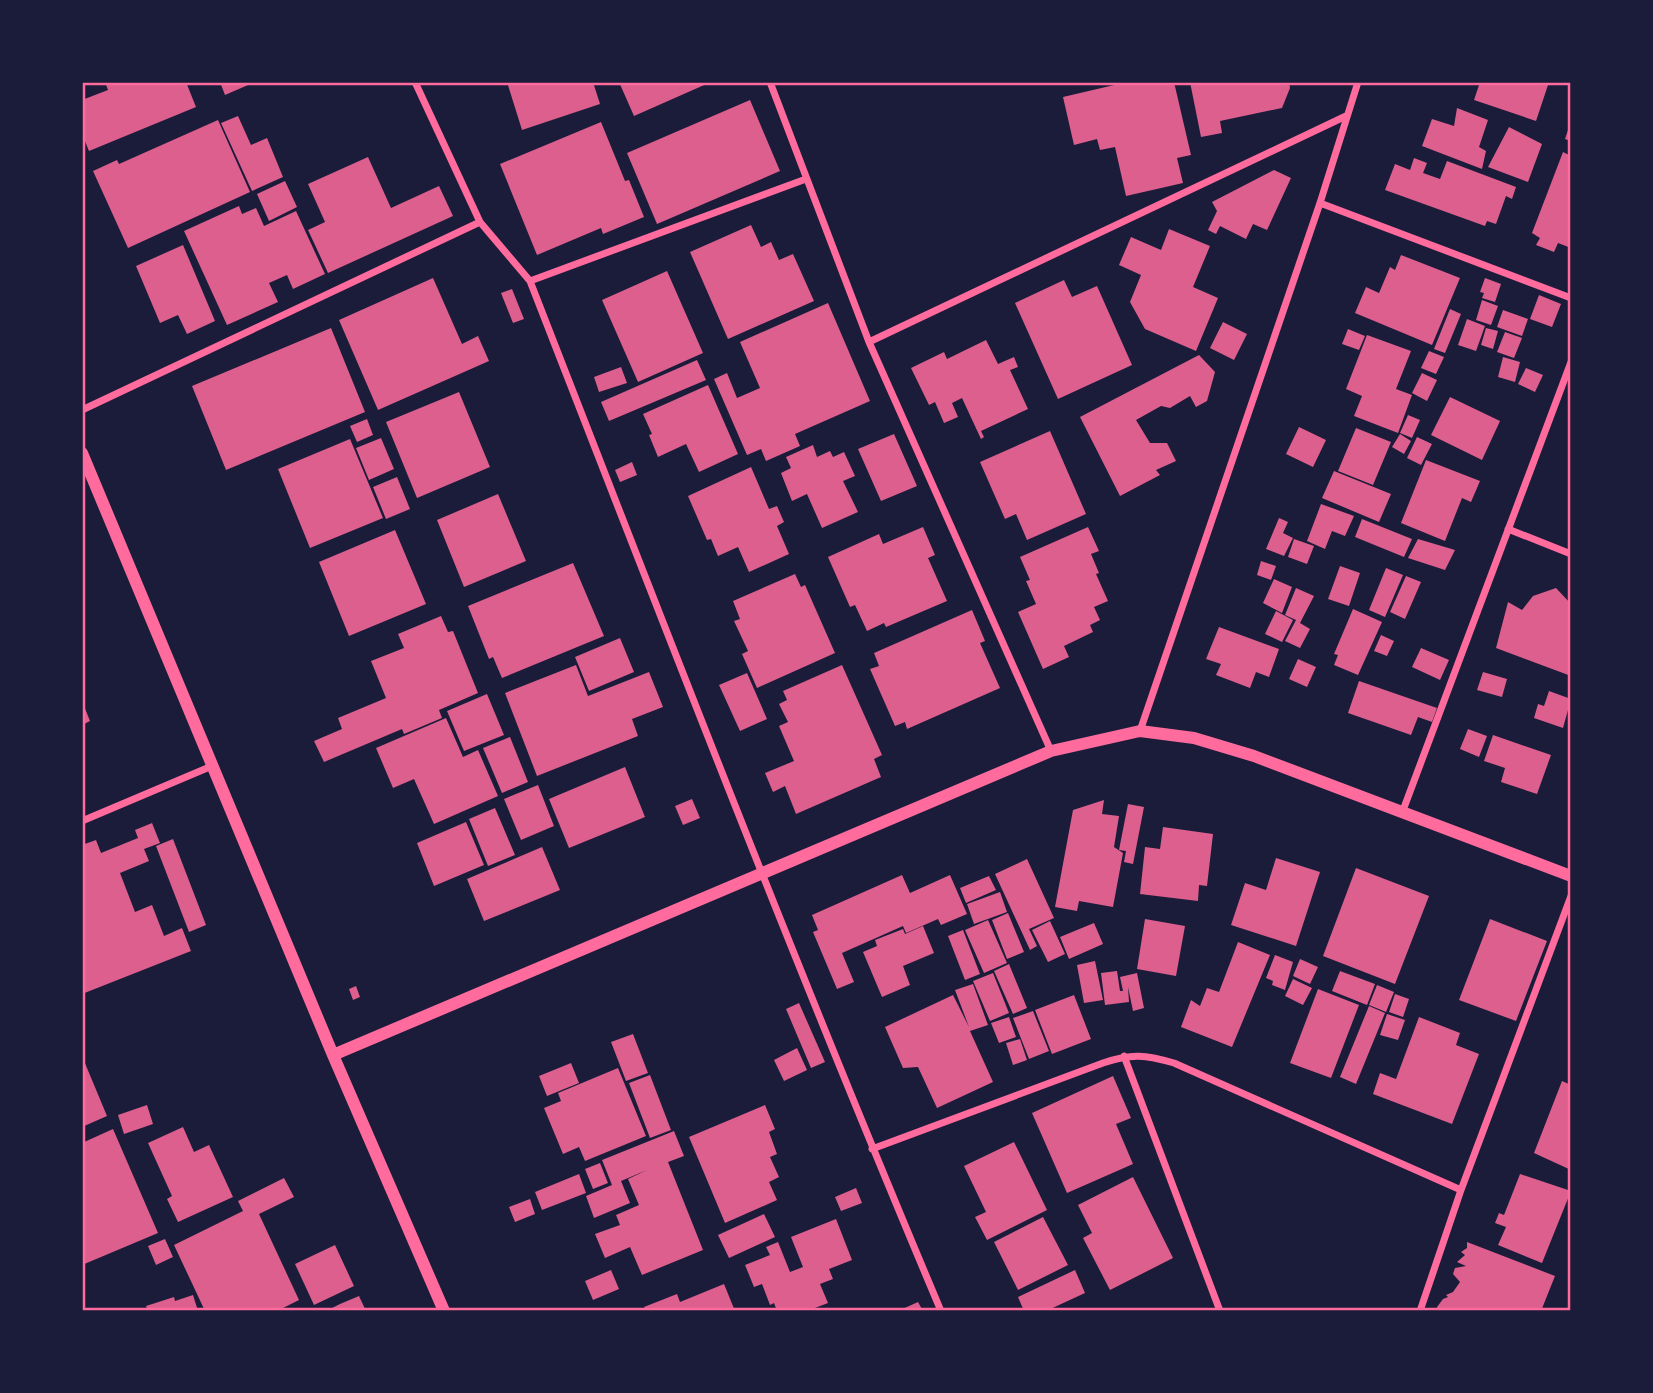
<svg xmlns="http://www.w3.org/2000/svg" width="1653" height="1393" font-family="Ubuntu,sans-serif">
<rect width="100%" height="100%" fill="#1b1b3a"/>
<path fill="#dd5f8e" d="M105,82H186L196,107L89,151L82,134V100L108,90Z
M220,82H255L225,95Z
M507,82H593L600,104L522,130Z
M619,82H711L634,116Z
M1127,82H1174L1191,155L1177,158L1183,183L1126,196L1115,147L1100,150L1097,139L1074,145L1063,97Z
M1190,82H1289L1290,88L1282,108L1220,121L1222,133L1201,137Z
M1480,82H1549L1536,121L1474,100Z
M750,100L780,171L657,224L627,153Z
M1457,108L1488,120L1479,147L1486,151L1482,169L1422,146L1432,119L1454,126Z
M238,116L251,145L267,138L283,177L252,191L221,123Z
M218,120L250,192L128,248L93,171L117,160L119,164Z
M601,122L625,181L629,180L644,217L603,234L601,228L537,255L500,164Z
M1570,124H1571V141L1565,139Z
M1509,127L1542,144L1528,182L1488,167Z
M1563,152L1571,156V248L1558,243L1554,252L1536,245L1540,238L1532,233Z
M368,157L391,208L439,186L453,216L328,273L308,230L325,222L308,184Z
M1414,158L1427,163L1423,173L1440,179L1447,161L1516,187L1512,199L1506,196L1496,224L1487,221L1485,226L1385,190L1395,164L1410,170Z
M1274,170L1291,178L1267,230L1253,224L1246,239L1220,226L1216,234L1208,230L1217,211L1212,202Z
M285,181L297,207L269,221L257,194Z
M239,206L242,214L256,208L264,226L296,211L325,274L293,289L287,275L269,283L278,302L227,325L184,231Z
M751,225L761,247L771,242L779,260L793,254L814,301L728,339L690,252Z
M1169,229L1210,246L1193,287L1218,298L1196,351L1145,329L1130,302L1141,275L1119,265L1131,237L1161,250Z
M183,245L215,321L187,334L178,315L160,323L136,266Z
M1401,255L1460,278L1432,345L1355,313L1366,287L1379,293L1390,267L1395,270Z
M667,271L703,353L638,382L602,300Z
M433,278L462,344L478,336L489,361L378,410L339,320Z
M1485,278L1501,284L1495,302L1482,298L1484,293L1480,292Z
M1064,280L1072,297L1097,286L1132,365L1058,399L1015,303Z
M512,289L524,319L513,323L501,293Z
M1539,295L1561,304L1552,327L1530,319Z
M1482,300L1498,306L1491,325L1476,320Z
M828,303L870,401L795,434L800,446L766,461L761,449L747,455L714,379L727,373L737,398L760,388L740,342Z
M1450,309L1461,314L1445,353L1434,349Z
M1503,310L1528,319L1522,336L1497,327Z
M1467,319L1485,326L1476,351L1458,345Z
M1223,322L1247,334L1234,360L1210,348Z
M331,328L365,412L226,470L192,386Z
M1486,328L1498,331L1493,349L1481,345Z
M1348,329L1365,336L1359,350L1342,344Z
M1505,332L1522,338L1514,358L1497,352Z
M1367,335L1411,351L1396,389L1412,395L1398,433L1354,416L1362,396L1346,389Z
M986,340L998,364L1014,357L1018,367L1010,370L1028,409L981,431L984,437L981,439L962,398L952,403L958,417L944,423L935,402L929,405L911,368L944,352L947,359Z
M1429,351L1444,357L1436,374L1421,368Z
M1199,355L1215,372L1207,401L1196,407L1190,396L1170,408L1161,406L1136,420L1150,443H1167L1176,461L1156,470L1160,475L1120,496L1080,417Z
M1503,357L1520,362L1515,382L1498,377Z
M697,360L706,380L609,421L601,402Z
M621,367L627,383L599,392L594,377Z
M1526,368L1543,375L1535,392L1518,384Z
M1422,373L1437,380L1427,401L1412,393Z
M708,385L738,454L699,472L686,444L658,457L649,435L652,434L643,414Z
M459,392L490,467L417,498L386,422Z
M1450,397L1500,421L1482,460L1431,435Z
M1408,415L1420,420L1412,438L1400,433Z
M367,419L373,435L357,442L350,426Z
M1299,427L1326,440L1313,467L1286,454Z
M1356,428L1391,442L1373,485L1338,471Z
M1050,431L1086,514L1027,540L1016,514L1005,519L980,462Z
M894,434L917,486L881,501L858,449Z
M1400,434L1411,441L1404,454L1392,447Z
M1417,437L1432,444L1421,465L1407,458Z
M381,438L394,469L369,480L356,448Z
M350,439L383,518L310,548L278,469Z
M813,445L817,457L830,451L833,457L844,452L855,476L843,481L858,512L822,528L807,494L792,501L781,473L791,468L786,457Z
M1426,460L1480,481L1471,502L1462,498L1445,541L1401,523Z
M632,462L637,475L620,482L615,470Z
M751,467L769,509L777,506L784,522L777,526L789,554L749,572L738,547L718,556L711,539L707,540L688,496Z
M1334,471L1391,494L1379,522L1322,498Z
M397,477L410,509L386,519L373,487Z
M498,494L526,561L464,587L437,520Z
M1321,504L1354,516L1345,536L1332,531L1325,549L1307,541Z
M1279,518L1288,522L1283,533L1293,538L1284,556L1266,549Z
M1362,519L1412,539L1404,557L1355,537Z
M923,527L935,555L928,558L947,601L886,627L884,623L867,631L855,605L850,607L828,557L879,534L883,544Z
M1088,527L1099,551L1091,554L1099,573L1096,574L1108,601L1094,607L1100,620L1090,625L1093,632L1064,646L1069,657L1043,669L1018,612L1036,604L1026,581L1030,580L1020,557Z
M395,530L426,604L349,636L319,562Z
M1294,539L1314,546L1307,564L1288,557Z
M1418,539L1455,550L1445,570L1408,558Z
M1261,561L1276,566L1271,580L1257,575Z
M573,563L604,636L502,678L493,657L489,659L468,606Z
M1340,566L1360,573L1349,606L1328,599Z
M1386,568L1403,575L1385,617L1369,610Z
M795,574L801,587L805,585L835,653L757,688L742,654L748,651L734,621L740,619L733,601Z
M1406,576L1421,582L1405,619L1390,612Z
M1274,579L1292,587L1282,613L1263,603Z
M1296,588L1314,596L1300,623L1310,629L1300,648L1285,641L1296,620L1285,615Z
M1556,588L1571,604V676L1496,648L1508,602L1522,610L1533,596Z
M1353,609L1382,622L1358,675L1334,665L1338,655L1334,654Z
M972,610L985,641L980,643L1000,688L907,729L905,722L895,726L870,669L879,666L874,653Z
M1276,611L1293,620L1282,642L1265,634Z
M441,616L448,632L453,631L478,693L439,710L442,718L404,734L402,729L324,762L314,741L342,729L338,718L386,698L371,661L404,648L398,634Z
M1219,627L1279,649L1269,677L1256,672L1250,688L1216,675L1221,664L1206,659Z
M1381,635L1394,641L1387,656L1374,651Z
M620,638L634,672L589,691L575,657Z
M1421,648L1449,660L1440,680L1412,667Z
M1298,659L1316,667L1307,687L1289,679Z
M576,665L588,696L649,672L663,707L632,719L638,736L537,776L505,693Z
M842,665L882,755L874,759L881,777L796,814L785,786L773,792L765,773L794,761L779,726L788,722L779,704L787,700L783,691Z
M1483,672L1507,679L1502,697L1477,690Z
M747,673L767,719L740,731L719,685Z
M1359,681L1437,708L1432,722L1418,717L1411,735L1348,713Z
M1549,691L1571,699L1563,728L1534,718L1538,704L1544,706Z
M487,694L504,735L464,751L447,711Z
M82,701L90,721L82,725Z
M446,718L463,757L478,750L498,796L434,824L414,779L393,788L376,748Z
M1468,729L1487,736L1479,757L1460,749Z
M1493,735L1551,755L1537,794L1501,782L1505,768L1484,761Z
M510,737L528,782L502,793L483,748Z
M625,767L645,817L569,848L549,799Z
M538,785L554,826L521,840L504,799Z
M692,799L700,818L683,825L675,806Z
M1104,800L1102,814L1119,816L1114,847L1123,853L1113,907L1079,901L1077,911L1055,907L1073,810Z
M1128,804L1144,807L1133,864L1124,862L1126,851L1119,850Z
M495,808L515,855L488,866L469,819Z
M466,822L484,865L434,886L417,843Z
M152,823L160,843L144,849L149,861L120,873L135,912L152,905L164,936L182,928L191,951L82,994V845L96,840L101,853L138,838L135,830Z
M1163,827L1213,834L1207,886L1199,885L1198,901L1140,894L1145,847L1160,849Z
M173,839L206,925L189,932L156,846Z
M542,847L560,890L484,921L467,879Z
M1276,858L1320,872L1296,946L1231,925L1245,883L1266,890Z
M1027,859L1054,918L1029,929L1037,946L1030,950L995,874Z
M1356,868L1429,896L1395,984L1323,956Z
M902,875L910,893L950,875L967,914L941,925L938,919L906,933L903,926L842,953L854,982L837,989L813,932L818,930L812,915Z
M989,876L996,890L966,903L960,888Z
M1000,892L1007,912L974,924L967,904Z
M1008,913L1024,952L1007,959L992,920Z
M1145,919L1185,926L1176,976L1137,969Z
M1490,919L1547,941L1516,1021L1459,1000Z
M988,920L1007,963L984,973L965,930Z
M1050,921L1065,954L1048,962L1032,930Z
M1094,923L1103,944L1069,959L1060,937Z
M923,926L934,953L903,966L910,985L882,997L863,952L877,946L875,940L903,929L905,934Z
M963,930L980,974L965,980L948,936Z
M1238,942L1270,955L1232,1047L1181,1027L1191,1000L1200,1006L1207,988L1219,992Z
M1275,955L1293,962L1285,990L1272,985L1273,981L1266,978Z
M1300,959L1318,967L1310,984L1293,976Z
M1095,961L1103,1000L1084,1003L1077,965Z
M1009,964L1027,1008L1013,1014L994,971Z
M1117,971L1120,991H1123L1120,977L1137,973L1144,1008L1133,1011L1128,987L1129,1002L1105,1005L1101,973Z
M1340,971L1375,984L1367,1005L1332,991Z
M993,973L1009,1013L990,1021L973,981Z
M1293,979L1312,988L1303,1005L1285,996Z
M973,984L988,1025L970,1031L993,1082L937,1108L918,1067L903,1068L885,1027L953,995L969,1027L955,990Z
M1377,985L1394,992L1386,1012L1369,1005Z
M356,986L360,997L353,1000L349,989Z
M1318,989L1359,1005L1331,1078L1290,1063Z
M1395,994L1409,999L1403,1017L1389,1012Z
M1074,995L1091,1039L1052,1054L1035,1010Z
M799,1003L825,1062L811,1068L786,1009Z
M1369,1006L1385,1013L1356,1084L1340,1077Z
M1033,1011L1049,1051L1029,1059L1013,1018Z
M1387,1014L1405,1020L1398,1040L1380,1035Z
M1009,1017L1016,1037L999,1043L991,1023Z
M1419,1017L1460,1033L1456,1045L1479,1054L1452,1124L1373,1094L1380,1073L1396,1079Z
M633,1034L648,1073L626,1081L611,1042Z
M1020,1039L1027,1060L1013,1065L1006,1043Z
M797,1048L807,1070L784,1081L774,1060Z
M82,1056L107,1116L82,1127Z
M571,1063L579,1083L547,1096L539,1076Z
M618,1068L646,1136L585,1161L579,1147L563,1154L544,1108L561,1101L558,1093Z
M650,1075L671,1130L650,1138L629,1083Z
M1113,1076L1131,1118L1116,1124L1133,1164L1067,1193L1032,1113Z
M1562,1081L1571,1085V1170L1534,1153Z
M147,1105L153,1124L124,1134L118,1115Z
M765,1105L775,1129L769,1132L777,1154L770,1157L779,1177L769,1182L777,1200L725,1223L689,1137Z
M183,1127L194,1152L209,1145L233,1197L178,1222L167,1199L172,1196L148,1143Z
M113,1129L158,1233L82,1265V1143Z
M674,1131L684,1156L668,1162L703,1250L642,1275L630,1247L605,1258L595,1234L620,1225L616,1215L639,1205L628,1179L647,1170L621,1181L630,1203L594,1218L586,1196L612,1185L602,1160Z
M1014,1142L1047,1210L987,1240L975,1217L986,1212L964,1166Z
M600,1163L608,1183L593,1189L585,1169Z
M579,1174L586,1193L542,1210L535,1192Z
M1520,1174L1571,1191L1542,1263L1498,1245L1506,1227L1495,1223L1499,1213L1504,1215Z
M1133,1177L1173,1258L1110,1290L1083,1238L1092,1233L1078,1205Z
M284,1178L294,1197L259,1214L299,1300L277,1311H205L174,1245L243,1211L238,1201Z
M856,1188L862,1203L841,1211L835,1197Z
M530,1199L535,1214L515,1222L509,1207Z
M764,1214L775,1237L729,1258L718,1235Z
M1043,1217L1068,1265L1018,1290L994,1242Z
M836,1219L852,1260L829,1269L833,1279L820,1284L828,1303L807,1311H777L774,1303L770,1305L762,1284L754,1287L745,1265L770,1255L766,1247L778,1242L790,1272L803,1267L791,1237Z
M165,1239L173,1257L156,1265L148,1246Z
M1467,1242L1555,1276L1541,1311H1438L1437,1307L1443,1299L1448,1297L1446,1295L1453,1292L1460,1282L1453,1274L1455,1268L1466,1266L1457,1262L1465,1255L1461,1252L1467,1248Z
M335,1245L354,1286L314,1305L295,1264Z
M611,1270L619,1289L593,1300L585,1281Z
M1075,1270L1085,1293L1046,1311H1024L1018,1297Z
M724,1284L735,1311H646L644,1307L677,1294L680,1302Z
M193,1295L198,1311H148L146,1306L174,1297L175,1301Z
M359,1296L366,1311H326L340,1304Z
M918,1302L923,1311H898Z"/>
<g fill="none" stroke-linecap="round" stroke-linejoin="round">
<path stroke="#ff6b9d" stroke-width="7" d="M415,82L480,222L530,281C664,625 797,970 941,1311
M770,82L869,342L1051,751
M1320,203L1571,298
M530,281L806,179
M869,342L1346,116
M82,410L480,222
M1508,529L1571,554
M1140,731L1320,203L1358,82
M1402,813L1571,362
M82,821L212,766
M1124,1056L1220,1311
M872,1149L1103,1063C1132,1053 1146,1055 1174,1063L1461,1190
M1420,1311L1461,1190L1571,896"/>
<path stroke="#ff6b9d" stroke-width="12" d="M82,453L333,1055L444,1311
M333,1055L1051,751L1140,731L1194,738L1254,756L1571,876"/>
</g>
<rect width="1653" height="1393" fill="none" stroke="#1b1b3a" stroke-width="168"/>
<rect x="84" y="84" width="1485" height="1225" fill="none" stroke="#ff6b9d" stroke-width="2.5"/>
</svg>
